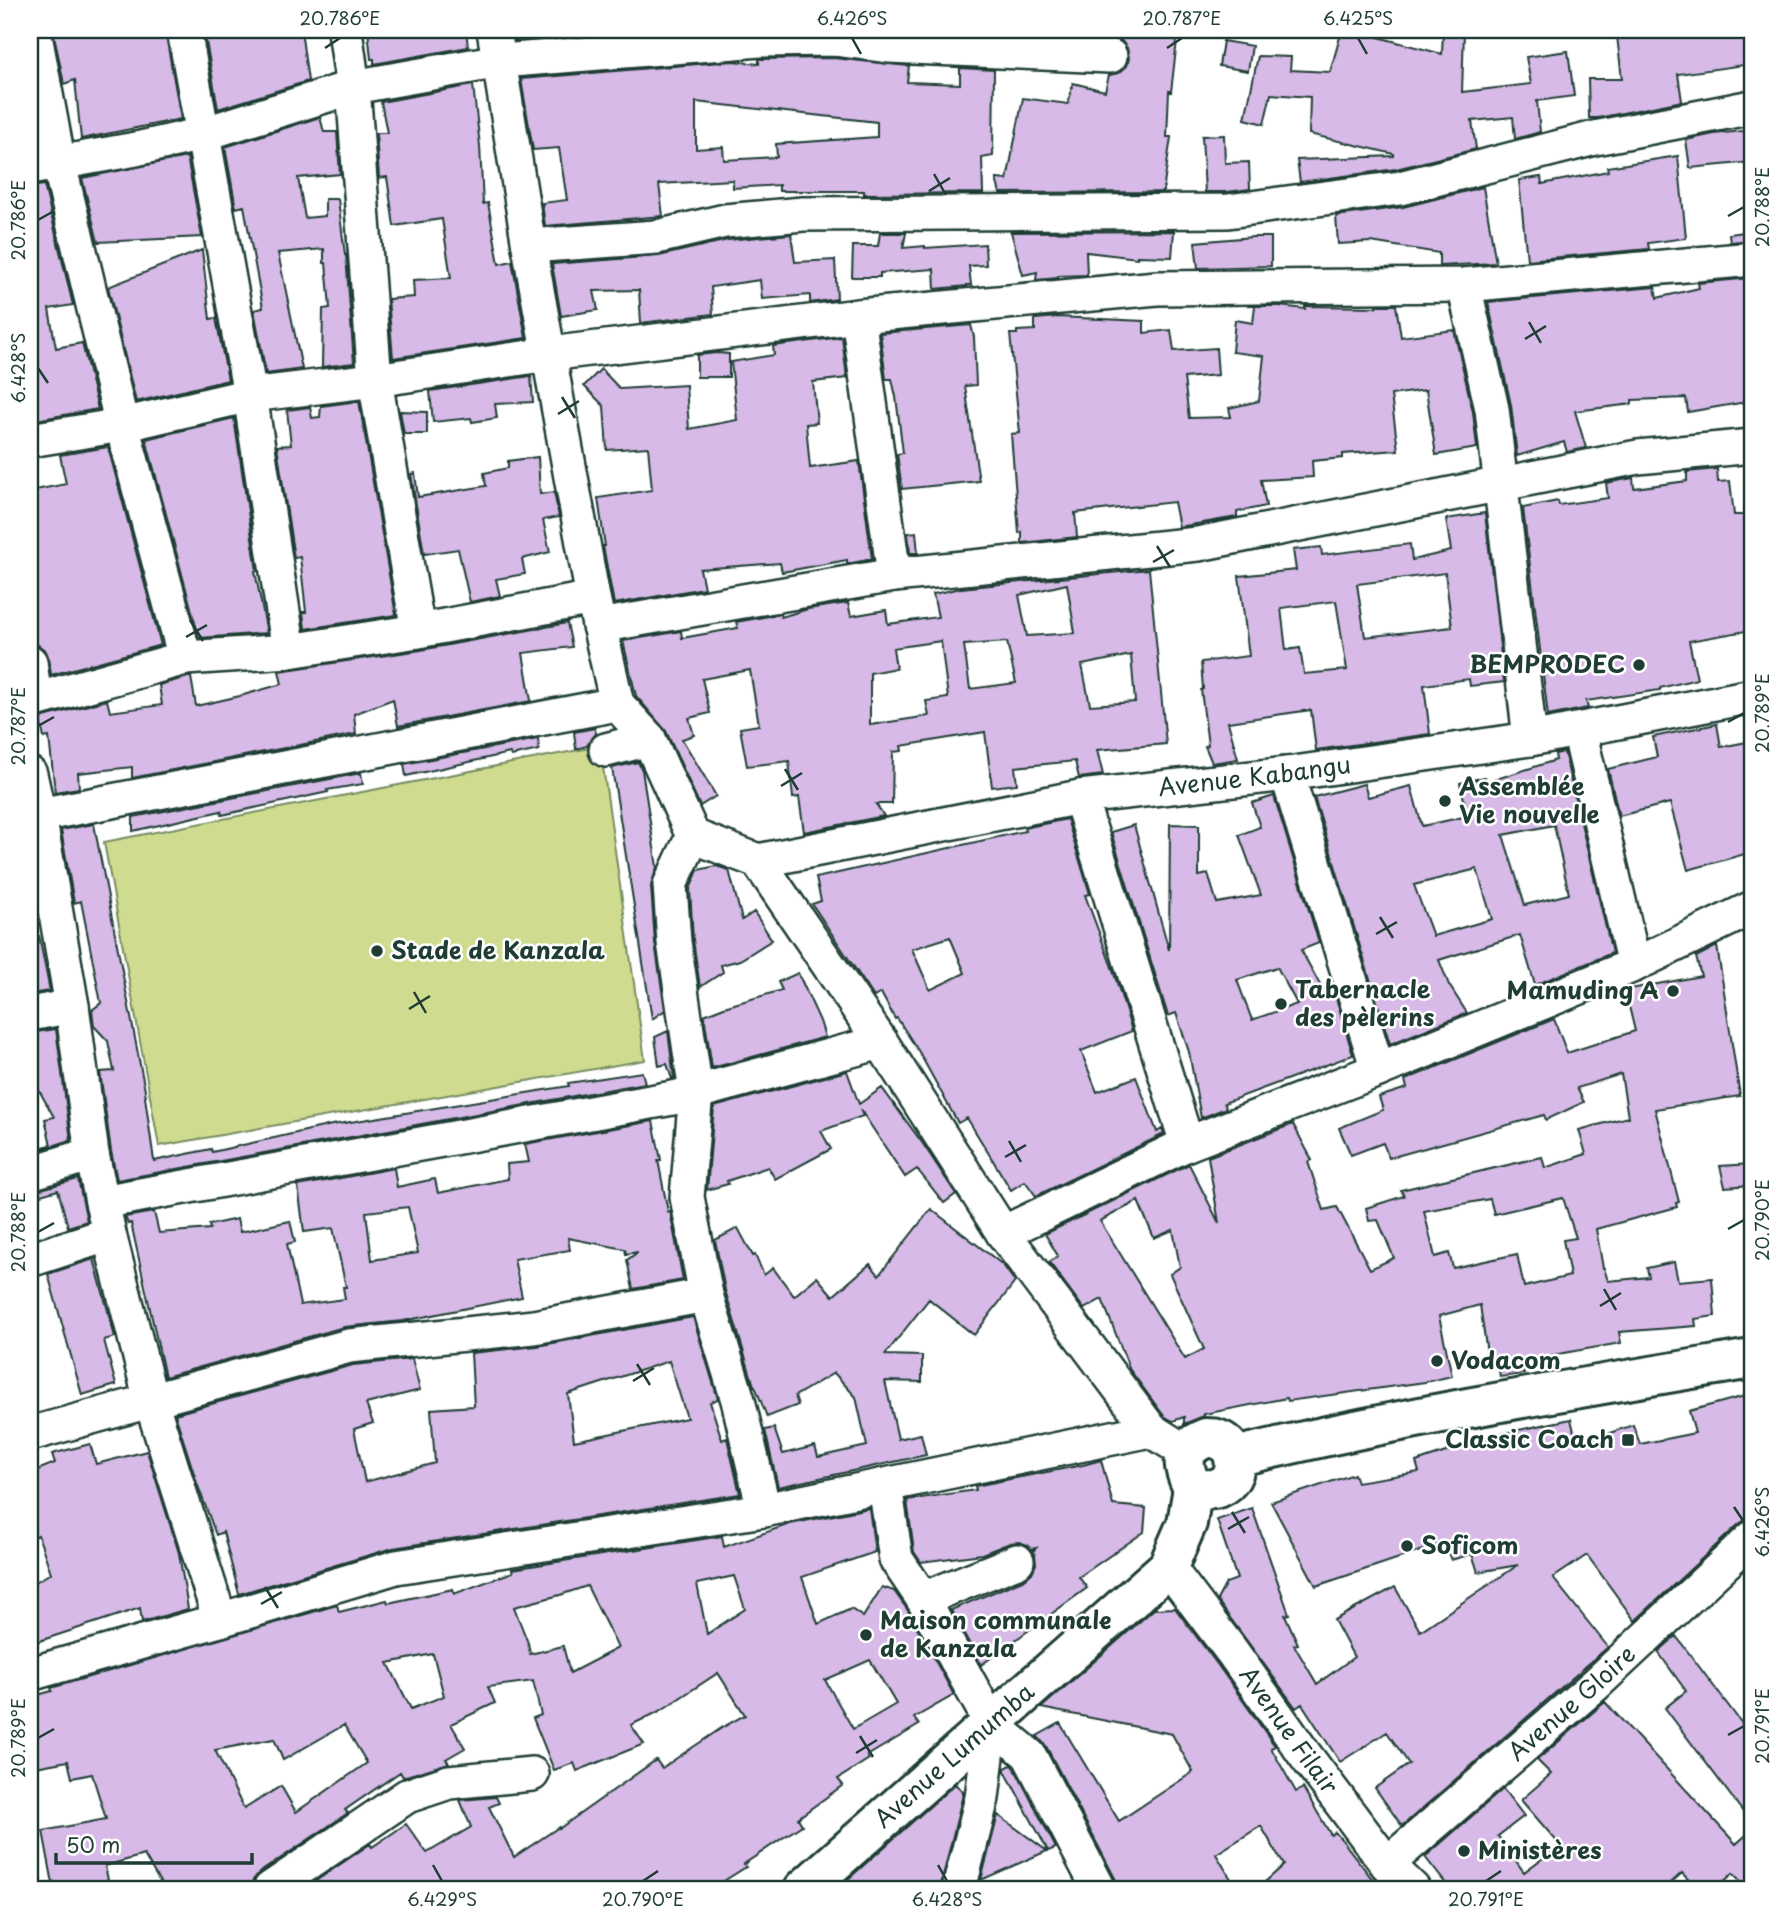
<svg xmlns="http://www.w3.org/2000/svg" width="1782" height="1919" font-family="'Playpen Sans',sans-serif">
<rect width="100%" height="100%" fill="#fff"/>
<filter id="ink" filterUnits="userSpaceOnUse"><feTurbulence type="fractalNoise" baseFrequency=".0143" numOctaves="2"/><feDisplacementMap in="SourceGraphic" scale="14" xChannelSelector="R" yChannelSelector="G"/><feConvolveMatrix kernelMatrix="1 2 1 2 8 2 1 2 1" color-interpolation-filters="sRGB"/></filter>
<g filter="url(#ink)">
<path fill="#cfdc8f" stroke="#778c62" stroke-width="2" d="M600,746L645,1060L159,1146L104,842Z"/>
<path fill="#d7bae7" stroke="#1f3d34" stroke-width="2" fill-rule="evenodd" d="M63,30H165L181,119L81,139L75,80L64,84L54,35L63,33Z
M204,30H301L308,81L218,109Z
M368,30H466L468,47L374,64V59H371Z
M513,30H648L515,40Z
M1062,30H1158L1178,32L1171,92L1169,91L1167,137H1171L1163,192L1000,193L996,179L1007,180L1023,98L1068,104L1073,83L1105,91L1109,75L1119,73L1127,66L1129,58L1127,48L1120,39L1111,37L1061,35Z
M1342,30H1380L1378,37L1442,54L1443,31H1464L1462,92L1531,84L1526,57L1568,51L1574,96L1537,101L1540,132L1515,139L1513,117L1472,121L1476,149L1396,169L1300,182L1297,160L1394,156V154L1309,134L1310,97L1271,94L1264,124L1245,119L1258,56L1291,57L1290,70L1330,72Z
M1704,30H1752V64L1678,74L1682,101L1598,118H1589L1588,79H1622L1617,36L1648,33V37Z
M1223,41L1252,46L1248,71L1219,66Z
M833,58L909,66L907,82L960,84V68L994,70L993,156L982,158L983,193L864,194V191H779V185L733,188V180L659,184L663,216L545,226L542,203L567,200L559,148L533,150L521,79L733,61L759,64V59H761ZM696,102L877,122V137L776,144L777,157L724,160L723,147L696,149Z
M473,85L480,146L483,204L488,203L499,264L512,261L526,338L393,358L388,299L414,297L413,280L451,278L442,219L394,226L387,177L379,178L376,133H387L381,102Z
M320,117L324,132H337L340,174L298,178L305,218L325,216V199H338L345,255H346L354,363L322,367L323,309L330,308L326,263H324V249L278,253L302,369L266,374L254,310L263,308L244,206L236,208L225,147Z
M1752,130V162L1690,168L1686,140L1714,134Z
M1224,135L1225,163L1249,162L1250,189L1227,192H1205L1202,136Z
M1678,156L1686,238L1648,243L1649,249L1527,260L1519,180L1541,177L1542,184L1608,171L1607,167Z
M187,157L202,237L98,242L82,178Z
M44,185L73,305L49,309L56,348L82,343L98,409L30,421V187Z
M1483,187L1496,263L1439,266V253L1371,242L1338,244L1336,216L1403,207Z
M1174,231L1172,257L1137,256V258L1086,252L1087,275L1058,276V278L1036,280L1037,272L1023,275L1011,232Z
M1752,231V240L1730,242L1729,234Z
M880,233H906L903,248L925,246V248L985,244L986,265L969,266L971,285H967V286L935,289L934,269L880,273V277H852L853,246H878Z
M791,234L795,262L835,260L837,299L810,303V295L762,299L760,280L711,287L713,314L641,323L639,290L594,291L598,310L561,316L552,264L659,256L728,240Z
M1253,237H1271V266L1198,268L1195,242Z
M202,250L210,319L216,318L228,380L136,402L108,287Z
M1752,278V401L1688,412L1686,398L1632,400V404L1575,411L1586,448L1567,452L1564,442L1517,456L1511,405L1488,302L1655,287L1657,298L1699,288L1698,283Z
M1376,305H1396L1401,337L1454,330L1473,412L1477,448L1436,455L1426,390L1391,395L1398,450L1343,454V458L1312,461L1313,477L1261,480L1266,506L1237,512V517L1179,527L1174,502L1075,513L1077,537L1022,543V532L1019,533L1011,434L1020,433L1010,334H1017V331L1035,330V319L1057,317L1144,321V333L1171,330L1174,351L1216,348L1218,375L1184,378L1189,418L1231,417L1229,408L1259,401L1264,356L1232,352L1235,320L1253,323L1255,306H1279L1305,309V306L1376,307Z
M971,325L974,337L976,385L965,386L979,481L902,489L897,454L903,453L896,397L892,379H886L880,333Z
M842,337L847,378L813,382L817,423L806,424L810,468L859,461L872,559L847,564V560L782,572L780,563L700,569L704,588L614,604L603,546H605L598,498L652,490L648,447L607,450L604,406L584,386L601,369L620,389L686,385L689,429L737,420L731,362L774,355L773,346Z
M717,353L729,354V377H697V355Z
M531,376L533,402L495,404L497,418L472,422L471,418L433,422L430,391Z
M359,401L396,615L305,629L303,612H306L300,557L294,558L277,446L291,445L287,410L310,407L312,418L320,417L321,406Z
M400,411L427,412V434H404Z
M234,418L257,571H255L267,633L199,638L146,439Z
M108,447L161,645L51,675L49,659L46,651L38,645L30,643V491L66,484L60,455Z
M538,457L540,494L554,492L559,517L543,520L550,552L522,559L525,574L496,579L500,596L470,602L458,549L424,554L411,474L415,473L418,497L486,486L484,473L508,468V461Z
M1717,469L1718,482L1730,481L1734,515H1746L1747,538L1752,568V630L1689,641L1697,679L1660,688V690L1586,701L1588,708L1548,716L1523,508L1558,501L1559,505L1608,498L1606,483L1633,478L1634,488L1687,481V472Z
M1485,513L1504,682L1470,686L1469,679L1424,685L1430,734L1316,750L1311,710L1228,722L1238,759L1212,763L1205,746L1208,745L1201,690L1203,689L1201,662L1249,656L1239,576L1296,570L1293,550L1321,547L1322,555L1410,544L1412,560L1451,551L1446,519ZM1445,573L1452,627L1365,637L1357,584ZM1336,601L1347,670L1304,674L1300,648L1286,650L1281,608Z
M916,532L918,553H910L908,533Z
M1149,569L1166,744L1097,750L1103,775L1079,778L1075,761L1015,767L1017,784L992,787L985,732L901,746L902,751L893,752L892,804H876L884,816L804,832L799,797L793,798L789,761L747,766L740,728L759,725L750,670L702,679L710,713L689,718L694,735L682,739L716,796L700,806L666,731L636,696L623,641L681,631L682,638L738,628L736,622L780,614L781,617L808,609L848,603L851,616L886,610L888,624L938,617L933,594L961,588ZM1067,584L1075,633L1027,636L1019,595ZM941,641L948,698L926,701L929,716L870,725V673L896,668L893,648ZM1007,642L1016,683L970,689L964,645ZM1131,655L1135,702L1090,705L1082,665Z
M567,623L572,647L523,653L531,701L398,726L393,699L354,714L356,734L132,778V767L78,773L79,788L55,792L49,737L44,738L40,720L44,717L107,700L110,712L162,705L159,685L188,677H191L196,706L240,696L282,684L279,671L421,650Z
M1717,724L1721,747L1752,741V852L1688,870L1670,803L1619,816L1608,769L1657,757L1653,737Z
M595,728L596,734L592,737L587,746L576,749L574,732Z
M538,739L539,750L511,756L510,753L406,776L404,764Z
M1564,752L1612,953L1535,985L1520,935L1439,960L1449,985L1467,1013L1390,1044L1314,797L1364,784L1368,797L1411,786L1422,826L1468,816L1460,783L1485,777L1487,782L1556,760L1555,754ZM1554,825L1569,894L1525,905L1503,835ZM1477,869L1492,919L1433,936L1414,885Z
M638,762L642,770L657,867L651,886L655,943L665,1010L652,1019L612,768Z
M361,773L363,784L327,790L328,792L222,815L221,811L133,831V817Z
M1274,796L1319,943L1301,950L1325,994L1334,991L1353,1055L1224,1103L1226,1108L1201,1118L1189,1052L1176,1013L1168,1016L1111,832L1134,825L1169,950L1170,824L1199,825V876L1208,874L1217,903L1261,895L1239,835L1260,827L1252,803ZM1277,967L1297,1004L1252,1020L1237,980Z
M1067,819L1090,894L1085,895L1113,970L1132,1031L1081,1051L1097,1092L1136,1077L1157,1132L1162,1129L1164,1134L1036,1196L1025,1181L1011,1190L967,1118L958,1123L919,1052L897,1018L895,1019L881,993L874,997L812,904L821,901L816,878L1025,831L1024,828ZM950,937L965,973L930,990L912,949Z
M94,824L146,1096L145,1097L154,1161L211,1149L212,1152L332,1125L569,1086L568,1083L642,1072L645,1083L117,1180L111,1151L100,1072L114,1071L108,1041L94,1026L92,1010L101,1003L81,901L74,903L61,830Z
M716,866L729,870L742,920L754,912L772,940L740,960L721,965L723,972L700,987L693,940L690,889L698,870Z
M39,936L50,991L30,994V937Z
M1717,946L1740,1096L1655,1109L1679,1202L1676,1203L1677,1207L1596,1229L1603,1268H1604L1608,1281L1649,1277L1647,1268L1674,1262L1678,1281L1712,1278L1715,1316L1695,1319L1696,1326L1619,1332L1621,1343L1552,1355V1366L1523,1367L1524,1374L1500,1377L1498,1364L1489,1367L1480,1305L1439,1316L1452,1376L1425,1382L1288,1401L1287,1398L1204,1414V1416L1184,1424V1417L1173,1421L1164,1416L1130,1370L1102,1299L1084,1309L1049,1262L1058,1256L1045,1234L1189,1164L1219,1223L1208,1157L1293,1124L1312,1160L1308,1162L1324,1210L1337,1207L1370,1269L1394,1258L1378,1220L1369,1221L1366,1208L1404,1196L1401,1190L1542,1157L1545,1168L1586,1154L1579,1130L1628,1117L1621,1074L1577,1088L1584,1102L1546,1120L1544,1115L1389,1158L1383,1143L1351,1155L1339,1128L1383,1110L1379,1097L1407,1088L1405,1080L1554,1019L1567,1053L1635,1031L1625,990L1701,976L1696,957ZM1563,1198L1576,1238L1563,1240L1570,1276L1524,1287L1517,1254L1453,1268L1449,1253L1435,1257L1424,1211L1490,1199L1494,1214ZM1138,1201L1154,1238L1173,1230L1180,1267L1170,1274L1204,1349L1185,1359L1100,1221Z
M798,973L820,1021L825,1037L712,1068L704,1015L724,1007L782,990L778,982Z
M56,1029L71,1140L30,1153V1150L51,1145L45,1119L54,1117L36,1085L33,1060L30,1061V1033Z
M668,1031L674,1078L672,1079L667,1064L659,1066L655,1037Z
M847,1071L859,1104L882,1088L923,1144L956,1194L944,1203L917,1169L905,1177L860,1109L863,1116L821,1131L831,1149L775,1179L768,1167L727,1181L728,1184L707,1190L714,1107Z
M653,1121L661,1160H658L668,1212L670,1211L683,1280L633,1289L627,1260L638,1252L626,1254L625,1249L568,1238L570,1250L514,1259L522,1297L403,1321L344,1327L165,1377L131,1223L128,1224L125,1217L154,1212L159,1233L210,1229L209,1225L237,1219L240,1232L290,1221L295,1242L287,1244L300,1305L345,1299L343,1287H346L333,1228L304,1232L298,1186L394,1168L397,1187L435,1179L438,1193L508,1179L507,1164L529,1162L525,1144ZM408,1207L418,1253L372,1260L366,1212Z
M1752,1164V1185L1725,1187L1720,1166Z
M78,1179L87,1221L68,1227L58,1190L30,1198V1192Z
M931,1209L1003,1265L1015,1282L974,1335L929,1299L885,1355L922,1356V1382L885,1381L898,1439L921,1434L926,1455L778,1487L765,1430L774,1428L783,1454L815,1446L818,1457L867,1446L856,1397L834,1373L795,1396L798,1405L767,1417L755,1386H754L725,1290L715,1240L738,1228L753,1256L755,1255L764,1275L773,1268L794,1296L817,1277L833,1296L870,1264L879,1275Z
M94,1259L115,1337L104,1340L116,1385L82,1395L48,1274Z
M693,1317L718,1399L710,1402L722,1440L727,1438L740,1494L393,1548L239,1594L223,1532L216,1535L197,1483L175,1414L353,1365L412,1359L420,1390L366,1404L373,1423L354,1429L365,1482L435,1463L431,1409L474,1406L471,1353L537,1346ZM669,1361L687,1418L574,1441L568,1394Z
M1752,1394V1519H1747L1739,1524L1635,1621L1587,1555L1553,1578L1608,1647L1402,1826L1375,1788L1409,1764L1387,1732L1340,1762L1302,1704L1296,1708L1217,1600L1226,1583L1237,1579L1217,1520L1252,1508L1289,1614L1285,1615L1298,1644L1294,1645L1317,1684L1354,1657L1334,1620L1395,1587L1420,1631L1518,1565L1478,1572L1472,1554L1451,1560L1444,1543L1316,1586L1271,1502L1354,1474L1357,1482L1419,1472L1416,1462L1500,1434L1571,1419L1577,1444L1633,1425L1640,1444L1695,1433L1689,1411Z
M90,1444L96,1464L147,1451L179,1553L188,1609L142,1622L140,1608L30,1644V1585L51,1573L38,1535L30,1539V1473L55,1463L52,1454Z
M1101,1460L1113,1505L1146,1508L1144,1532L1079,1577L1087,1588L981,1665L951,1610L1025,1579L1032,1573L1036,1564L1035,1554L1033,1551L1036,1548L1031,1549L1028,1545L1019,1542L1010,1543L982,1554L921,1562L914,1552L907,1500L976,1490L975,1486L1083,1465Z
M869,1508L875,1552L802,1577L818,1624L851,1609L863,1617L882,1587L894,1591L907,1609L954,1695L914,1718L919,1725L867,1756L869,1759L838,1779L843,1785L798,1818L802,1825L744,1864L746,1867L711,1889H304L370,1844L372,1847L406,1824L427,1853L471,1827L460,1800L496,1797L499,1803L489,1807L514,1857L559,1827L560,1828L656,1760L662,1768L723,1727L745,1715L718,1673L660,1711L631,1725L644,1744L577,1771L574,1763L554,1770L533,1718L541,1715L533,1681L488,1687L495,1703L451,1724L465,1748L446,1759L449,1763L403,1777L400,1772L345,1810L348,1813L259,1873L253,1880L251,1889H164L144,1855L105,1866L110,1889H54L43,1831L106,1819L92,1774L72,1778L68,1761L30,1768V1697L52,1691L51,1688L337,1605L339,1612L387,1600L388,1603L453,1589L454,1594L513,1572L512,1569L722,1536L724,1547L790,1524ZM734,1576L745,1609L707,1634L697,1584ZM587,1586L618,1648L570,1673L563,1646L530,1654L528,1643L514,1607L560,1595ZM433,1654L444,1696L411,1709L388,1663ZM870,1660L896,1704L853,1729L825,1680ZM344,1725L367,1763L296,1812L281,1786L244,1809L215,1750L274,1739L283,1760Z
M1175,1608L1217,1664L1275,1746L1271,1748L1296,1792L1303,1788L1331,1835L1335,1832L1342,1840L1380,1889H1257L1284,1865L1261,1826L1216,1854L1237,1889H1118L1116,1880L1046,1746L1037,1736L1060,1723L1119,1821L1193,1772L1172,1734L1041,1708L1154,1609Z
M1676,1636L1752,1737V1824L1665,1708L1686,1691L1658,1652Z
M1605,1702L1736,1844L1752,1830V1889H1748L1733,1873L1716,1889H1697L1682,1873L1664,1889H1450L1425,1857L1503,1789L1524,1816L1498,1836L1524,1872L1560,1845L1521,1800L1551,1774L1537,1760Z
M1011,1765L1014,1767L1056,1848L1048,1851L1005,1771V1768Z
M955,1784L963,1791V1794L940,1889H837Z
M998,1815L1047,1851L981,1880Z"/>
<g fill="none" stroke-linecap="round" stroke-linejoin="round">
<g stroke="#1f3d34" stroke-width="38">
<g id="minor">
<path d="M34,30L59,164L122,425L185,658"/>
<path d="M184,30L250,395L289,651"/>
<path d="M345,30L353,87L375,380L418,631"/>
<path d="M494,30L529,246L593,598L617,704L649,739L693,836L758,861L881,1042L1003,1233L1151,1430L1186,1452"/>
<path d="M30,168L136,149L203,134L353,87L500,61L760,40L834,39L889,46L1110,56"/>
<path d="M529,246L657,237L725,221L803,214L1228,211L1400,188L1595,138L1752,107"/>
<path d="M1464,285L1492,409L1530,739"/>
<path d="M858,316L894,575"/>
<path d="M30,440L122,425L250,395L375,380L549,354L858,316L1157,288L1464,285L1752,259"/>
<path d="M599,626L894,575L1198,544L1638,457L1752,446"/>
<path d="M30,662L35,700L30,704"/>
<path d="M35,700L185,658L289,651L418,631L593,598"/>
<path d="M1579,730L1634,965"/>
<path d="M606,750L649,739"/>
<path d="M30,774L39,815L72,1006L92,1154L109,1234L151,1401L220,1620"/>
<path d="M1287,774L1378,1070"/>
<path d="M1080,797L1187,1144"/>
<path d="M39,815L617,704"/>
<path d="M693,836L670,885L674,942L696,1092L687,1197L706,1295L738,1400L764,1510"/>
<path id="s1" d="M758,861L1080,797L1287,774L1530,739L1752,696"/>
<path d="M30,1014L72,1006"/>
<path d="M30,1173L92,1154"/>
<path d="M102,1202L678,1097L881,1042"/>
<path d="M1003,1233L1187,1144L1378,1070L1634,965L1752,908"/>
<path d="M30,1260L109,1234"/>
<path d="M30,1434L349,1346L534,1327L706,1295"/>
<path d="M885,1485L896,1559L923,1599"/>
<path d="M1017,1561L923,1599L991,1723L1029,1755L1099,1889"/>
<path id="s2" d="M1168,1567L1233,1653L1305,1755L1387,1864L1413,1889"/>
<path d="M30,1674L220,1620L396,1567L764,1510L1151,1430"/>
<path id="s3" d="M1387,1864L1596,1684L1752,1538"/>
<path d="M270,1889L407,1796L449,1782L532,1774"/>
<path d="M959,1889L982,1798L991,1723"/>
</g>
</g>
<g stroke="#1f3d34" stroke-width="44">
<g id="major">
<path d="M1206,1438C1210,1438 1214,1438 1217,1439C1239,1446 1241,1478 1220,1487C1212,1491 1202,1489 1193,1488C1181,1465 1179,1448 1206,1438Z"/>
<path d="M1235,1457C1405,1416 1579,1388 1752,1359"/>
<path id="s4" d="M804,1889L1168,1567L1187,1523L1193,1488"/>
</g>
</g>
<use href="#minor" stroke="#fff" stroke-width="33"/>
<use href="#major" stroke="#fff" stroke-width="38"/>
</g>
</g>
<path fill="none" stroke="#1f3d34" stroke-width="2.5" d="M852,38L861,54M1358,38L1367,54M325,48L340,38M1167,48L1182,38M934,174L946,195M929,191L950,178M1728,216L1744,207M38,220L54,211M1529,322L1541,343M1525,339L1546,326M38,368L48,383M562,397L575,418M558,414L579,401M1157,546L1170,567M1153,562L1174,550M190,620L203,641M186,637L207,625M1728,722L1744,713M38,726L54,717M785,769L798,790M781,786L802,773M1380,917L1393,938M1376,934L1397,922M414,992L426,1013M409,1009L430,996M1009,1141L1021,1162M1005,1157L1026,1145M1728,1229L1744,1220M38,1232L54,1223M1604,1289L1616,1310M1600,1306L1621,1293M637,1364L650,1385M633,1381L654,1368M1734,1507L1744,1522M1232,1512L1245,1533M1228,1529L1249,1517M265,1587L278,1608M261,1604L282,1592M1728,1735L1744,1726M860,1736L873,1757M38,1738L54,1729M856,1753L877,1740M433,1865L442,1881M938,1865L947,1881M643,1881L658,1871M1486,1881L1501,1871"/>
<g fill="#1f3d34" stroke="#fff" stroke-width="2.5">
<circle cx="1639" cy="665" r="7"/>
<circle cx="1445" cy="801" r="7"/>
<circle cx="377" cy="951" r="7"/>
<circle cx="1673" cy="991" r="7"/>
<circle cx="1281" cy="1004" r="7"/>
<circle cx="1437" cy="1361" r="7"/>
<rect x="1621" y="1433" width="14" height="14" rx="3.5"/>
<circle cx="1407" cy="1546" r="7"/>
<circle cx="866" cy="1635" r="7"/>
<circle cx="1464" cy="1851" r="7"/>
</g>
<g text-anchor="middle" stroke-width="5" stroke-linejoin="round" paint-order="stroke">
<g font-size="24" font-weight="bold" fill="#1f3d34" stroke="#fff" text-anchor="start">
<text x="1625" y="673" text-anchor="end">BEMPRODEC</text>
<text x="1459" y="795">Assemblée<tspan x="1459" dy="28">Vie nouvelle</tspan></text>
<text x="391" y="959">Stade de Kanzala</text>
<text x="1295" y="998">Tabernacle<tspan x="1295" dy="28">des pèlerins</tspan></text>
<text x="1659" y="999" text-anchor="end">Mamuding A</text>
<text x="1451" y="1369">Vodacom</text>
<text x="1614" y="1448" text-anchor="end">Classic Coach</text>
<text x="1421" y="1554">Soficom</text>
<text x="880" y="1629">Maison communale<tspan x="880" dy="28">de Kanzala</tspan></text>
<text x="1478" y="1859">Ministères</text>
</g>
<g font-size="24" fill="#1f3d34" stroke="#fff">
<text dy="8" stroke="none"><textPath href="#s1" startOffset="504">Avenue Kabangu</textPath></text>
<text dy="8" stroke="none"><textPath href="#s3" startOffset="245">Avenue Gloire</textPath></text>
<text dy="8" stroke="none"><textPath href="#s2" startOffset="203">Avenue Filair</textPath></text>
<text dy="8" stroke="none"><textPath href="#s4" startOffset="201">Avenue Lumumba</textPath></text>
</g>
</g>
<rect width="1782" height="1919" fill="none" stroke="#fff" stroke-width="77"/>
<path d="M56 1853v10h196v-10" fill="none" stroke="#1f3d34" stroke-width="3.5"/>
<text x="66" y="1853" font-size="21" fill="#1f3d34" stroke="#ffffff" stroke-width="5" paint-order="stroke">50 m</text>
<rect x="38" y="38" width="1706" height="1843" fill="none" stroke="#1f3d34" stroke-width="2.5"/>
<g font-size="18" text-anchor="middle" fill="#1f3d34">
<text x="340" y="25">20.786°E</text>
<text x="852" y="25">6.426°S</text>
<text x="1182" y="25">20.787°E</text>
<text x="1358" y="25">6.425°S</text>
<text transform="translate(1763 207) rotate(-90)" y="6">20.788°E</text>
<text transform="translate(19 220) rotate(-90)" y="6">20.786°E</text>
<text transform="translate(19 368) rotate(-90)" y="6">6.428°S</text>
<text transform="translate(1763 713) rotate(-90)" y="6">20.789°E</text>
<text transform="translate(19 726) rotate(-90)" y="6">20.787°E</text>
<text transform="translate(1763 1220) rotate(-90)" y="6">20.790°E</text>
<text transform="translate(19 1232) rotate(-90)" y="6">20.788°E</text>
<text transform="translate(1763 1522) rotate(-90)" y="6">6.426°S</text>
<text transform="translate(1763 1726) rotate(-90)" y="6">20.791°E</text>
<text transform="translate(19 1738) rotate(-90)" y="6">20.789°E</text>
<text x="442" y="1906">6.429°S</text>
<text x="643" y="1906">20.790°E</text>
<text x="947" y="1906">6.428°S</text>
<text x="1486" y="1906">20.791°E</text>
</g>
</svg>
